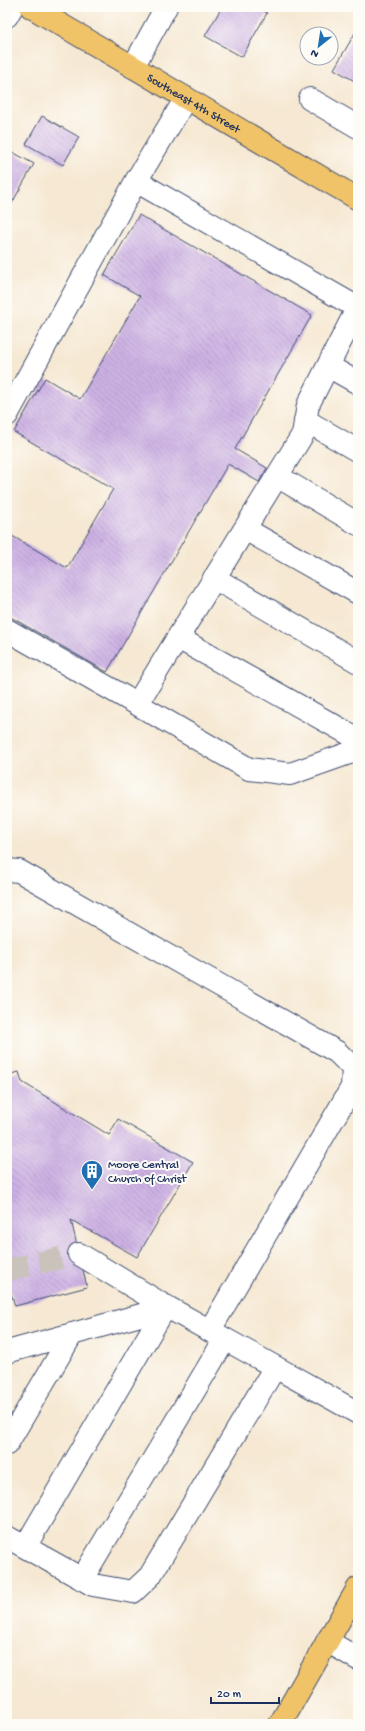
<svg xmlns="http://www.w3.org/2000/svg" width="365" height="1731" font-family="'Gochi Hand',sans-serif">
<defs>
<pattern id="building-back-hatch" width="6" height="6" patternUnits="userSpaceOnUse"><rect width="6" height="6" fill="#cdb1e4"/><path d="M-1 5l2 2M0 0l6 6M5-1l2 2" fill="none" stroke="#a690bc"/></pattern>
</defs>
<rect width="100%" height="100%" fill="#fdfcf7"/>
<filter id="ink" filterUnits="userSpaceOnUse"><feTurbulence type="fractalNoise" baseFrequency=".025" numOctaves="2"/><feDisplacementMap in="SourceGraphic" scale="8" xChannelSelector="R" yChannelSelector="G"/><feConvolveMatrix kernelMatrix="1 2 1 2 8 2 1 2 1" color-interpolation-filters="sRGB"/></filter>
<filter id="wash" filterUnits="userSpaceOnUse"><feTurbulence type="fractalNoise" baseFrequency=".012" numOctaves="4" result="noise"/><feDisplacementMap in="SourceGraphic" scale="16" xChannelSelector="R" yChannelSelector="G"/><feGaussianBlur stdDeviation="0.9" result="paint"/><feColorMatrix in="noise" values="0 0 0 0 0 0 0 0 0 0 0 0 0 0 0 0 0 1.4 0 .05"/><feComposite in="paint" operator="in"/></filter>
<g filter="url(#wash)">
<rect width="100%" height="100%" fill="#f6e8d2"/>
<g id="blocks">
<path fill="url(#building-back-hatch)" d="M222,7H257L267,13L242,57L205,36Z
M358,28V83L334,69Z
M42,116L79,137L63,165L26,144Z
M7,149L34,164L7,212Z
M139,215L312,315L235,449L267,468L259,482L228,464L107,672L7,615V533L67,568L113,489L14,432L45,378L80,399L140,296L104,275Z
M19,1072L22,1082L109,1135L118,1119L193,1162L137,1257L71,1220L87,1287L15,1306L7,1280V1075Z"/>
</g>
</g>
<g filter="url(#ink)">
<use href="#blocks" fill-opacity="0" stroke="#3c4b6f" stroke-width="1"/>
<g fill="none" stroke-linecap="round" stroke-linejoin="round">
<path stroke="#cac3bb" stroke-width="22" stroke-dasharray="22 11" stroke-linecap="butt" d="M7,1270L79,1254"/>
<g stroke="#3c4b6f" stroke-width="24">
<path id="minor" d="M7,16L12,7
M133,67L166,7
M186,98L136,181L358,308
M310,99L358,127
M358,307L308,405L303,434L137,704L249,769L290,774L358,750
M328,366L358,383
M7,415L136,181
M305,420L358,451
M277,476L358,524
M245,529L358,593
M214,578L358,662
M7,630L137,704
M178,638L358,739
M7,870L19,871L337,1052L353,1068L352,1087L210,1330
M79,1254L160,1303
M7,1352L148,1313L160,1303L358,1413
M7,1444L72,1334
M7,1537L93,1585L133,1592L150,1576L275,1367
M25,1547L166,1306
M82,1579L225,1339
M327,1641L358,1659"/>
</g>
<g stroke="#3c4b6f" stroke-width="24">
<g id="major">
<path id="s1" d="M31,7L358,199"/>
<path d="M280,1724L358,1588"/>
</g>
</g>
<use href="#minor" stroke="#fff" stroke-width="22"/>
<use href="#major" stroke="#f0c369" stroke-width="22"/>
</g>
</g>
<defs>
<g id="building-pin" transform="scale(1.15)"><path d="M0 17L-7.5 6A9.5 9.5 0 1 1 7.5 6Z" fill="#1f6fb2" stroke="#fdfcf7"/><path d="M-4-6H4V6H1V3H-1V6H-4ZM-2.5-4.3h1.7v1.8h-1.7ZM.8-4.3h1.7v1.8H.8ZM-2.5-1h1.7V.8h-1.7ZM.8-1h1.7V.8H.8Z" fill="#fff"/></g>
</defs>
<g fill-rule="evenodd">
<use href="#building-pin" x="92" y="1171"/>
</g>
<g text-anchor="middle" stroke-width="4" stroke-linejoin="round" paint-order="stroke">
<g font-size="12" fill="#1b2f5e" stroke="#fdfcf7">
<text dy="4" stroke="none"><textPath href="#s1" startOffset="189">Southeast 4th Street</textPath></text>
</g>
<g font-size="12" fill="#1b2f5e" stroke="#fdfcf7" text-anchor="start">
<text x="108" y="1168">Moore Central<tspan x="108" dy="14">Church of Christ</tspan></text>
</g>
</g>
<rect width="365" height="1731" fill="none" stroke="#fdfcf7" stroke-width="24"/>
<g transform="translate(319 46) rotate(210)"><circle r="19" fill="#fdfcf7" stroke="#a3aaba"/>
<path d="M0-3L7 15L0 10L-7 15Z" fill="#1f6fb2"/>
<text y="-6" font-size="11" font-weight="bold" text-anchor="middle" fill="#1b2f5e">N</text>
</g>
<path d="M211 1697v6h68v-6" fill="none" stroke="#1b2f5e" stroke-width="2"/>
<text x="217" y="1697" font-size="12" fill="#1b2f5e" stroke="#fdfcf7" stroke-width="3" paint-order="stroke">20 m</text>
</svg>
